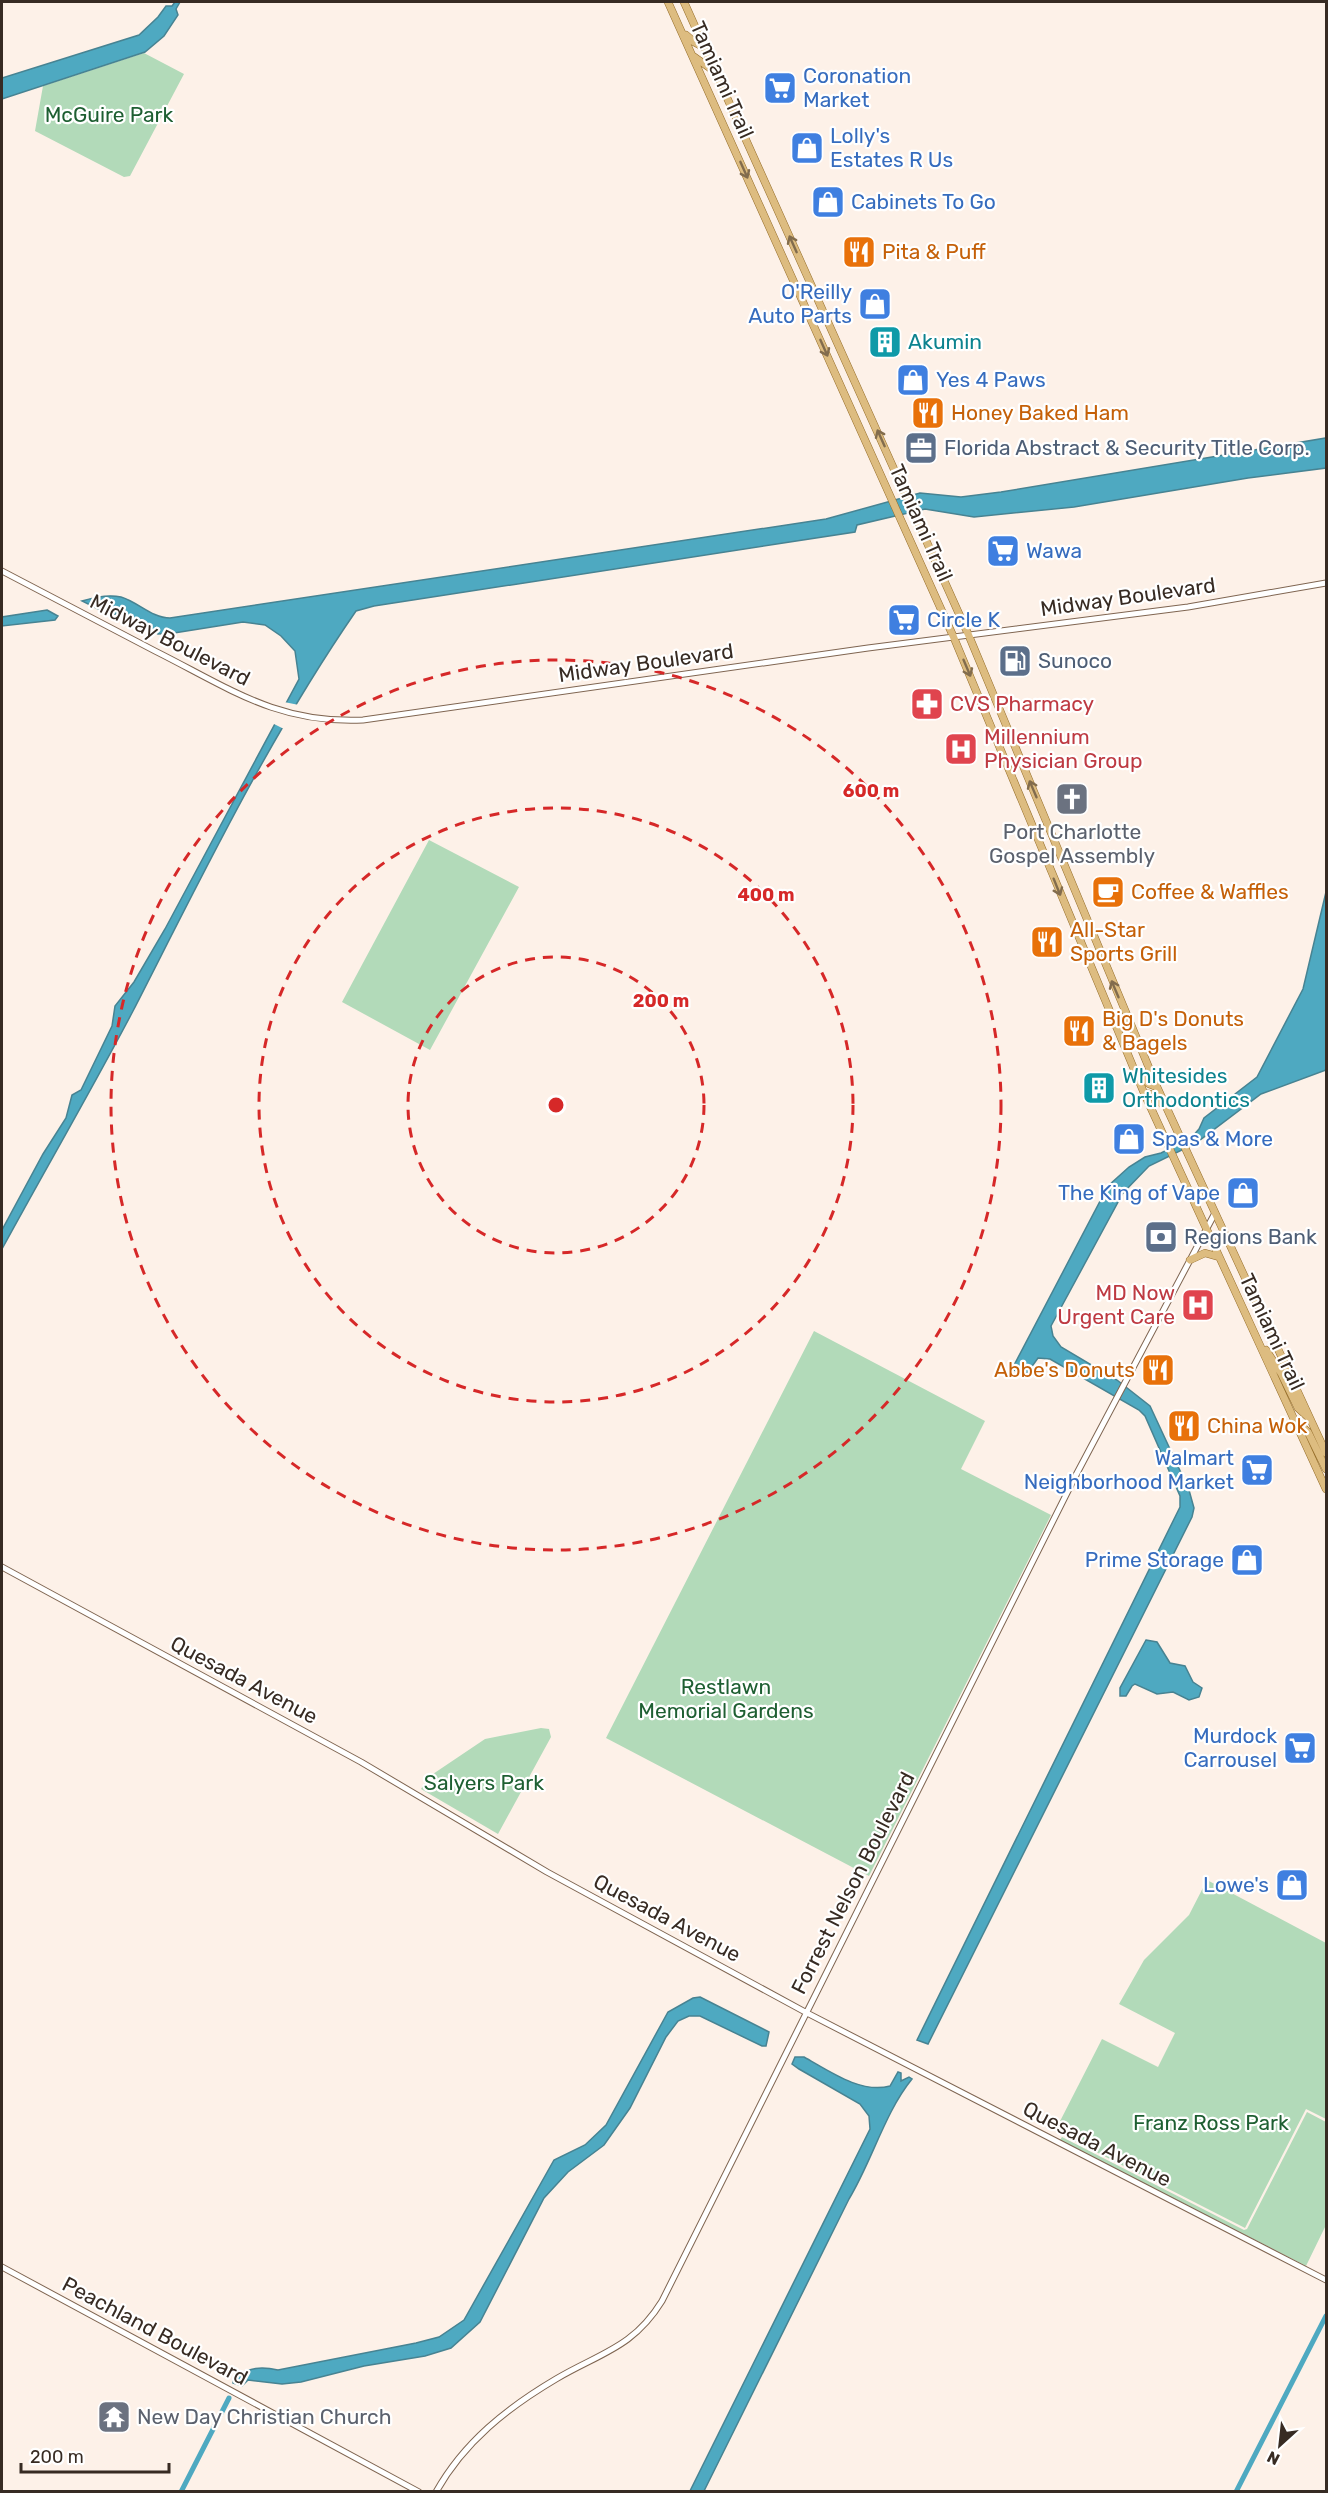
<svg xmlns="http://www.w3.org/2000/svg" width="1328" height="2493" font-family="Rubik,sans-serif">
<rect width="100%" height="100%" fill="#fdf1e8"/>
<path fill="#b2dab9" d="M144,53L184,74L130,176L124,177L35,131L43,86Z
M429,840L519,887L430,1050L342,1002Z
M814,1331L985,1421L961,1469L1051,1515L869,1876L606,1738Z
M541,1728L549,1729L551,1737L498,1834L421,1789L430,1776L485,1739Z
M1207,1880L1326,1943V2119L1306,2109L1245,2228L1055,2131L1102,2039L1158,2067L1175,2033L1119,2004L1144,1960L1189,1915Z
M1307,2112L1326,2122V2225L1306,2266L1060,2140L1062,2137L1244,2230L1247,2229Z"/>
<path fill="#4ea9c1" stroke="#478392" stroke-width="1.5" d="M175,2H180L176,9L178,15L164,36L145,52L2,99V78L139,35L158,17L166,6H172Z
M1326,438V468L1248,478L1074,507L974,517L925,509L857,525L855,532L374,606L356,611C269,737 202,876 133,1011C91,1091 45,1170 2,1249V1230L43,1154L66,1118L72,1095L81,1090L112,1026L115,1006L134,982L165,929L299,679L295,651L281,636L265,625L243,622L174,633L158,634L116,614L110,615L82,601C95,597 108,594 121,597C138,602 152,618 170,618L826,519L920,493L961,497L1001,492Z
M47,610L58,616L55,620L2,626V617Z
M1326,892V1070L1261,1094L1196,1143L1149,1166L1123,1193L1051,1326L1053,1336L1061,1347L1117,1380L1150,1406L1189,1490L1194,1508L1192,1517L928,2044L917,2040L1180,1507V1496L1145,1416L1139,1410L1050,1359L1038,1358L1025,1376L1012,1369L1108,1186L1129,1167L1145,1157L1161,1153L1190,1139L1199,1129L1204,1118L1257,1077L1303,989Z
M1146,1640L1157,1642L1170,1663L1185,1666L1193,1682L1202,1688L1199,1697L1189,1700L1173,1692L1157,1694L1135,1684L1132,1686L1126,1696H1120V1688Z
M700,1997L769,2032L766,2046H762L700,2016H689L678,2021L666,2037L630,2108L604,2145L568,2172L544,2198L480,2322L451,2348L425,2356L364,2366L301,2382L282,2384L248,2380L242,2386L233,2383L234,2376C251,2368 260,2366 278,2370L416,2343L439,2337L464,2320L554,2160L585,2145L606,2125L668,2012L693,1998Z
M795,2057H804C829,2071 861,2094 890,2086L898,2072L901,2073V2081L909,2077L912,2079C885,2112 872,2161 849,2199L704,2491H690L870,2129L869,2116L860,2104L799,2069L792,2064Z"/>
<path fill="#fdf1e8" d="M284,702L299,705L284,729L272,723Z"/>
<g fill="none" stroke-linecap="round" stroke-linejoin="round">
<path stroke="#4ea9c1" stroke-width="5" d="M181,2492L229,2398
M1236,2492L1326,2316"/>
<g stroke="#7f6551" stroke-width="7">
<path id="minor" d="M2,571C53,598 104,624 155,651C229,688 277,724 363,720L868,648L1188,607L1326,583
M2,1567L361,1762L547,1872L807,2013L1326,2280
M2,2267L419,2492
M436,2492C464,2442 507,2408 556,2379C600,2353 633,2348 662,2301L1076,1475L1215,1213"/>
</g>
<g stroke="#956d29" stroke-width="8">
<path id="major" d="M668,2L954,638L1144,1093L1326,1489
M684,2L969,636L1157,1087L1326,1453
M686,35L694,42L705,48
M693,56L714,71
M1137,1072L1149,1084L1157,1087
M1144,1093L1150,1094L1162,1104
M1190,1260L1205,1253L1219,1257
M1266,1350L1281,1373L1298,1408L1309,1418
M1295,1420L1308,1432L1326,1469"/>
</g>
<use href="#minor" stroke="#fff" stroke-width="5"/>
<use href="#major" stroke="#ddbc80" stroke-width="7"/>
</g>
<defs><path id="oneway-shaft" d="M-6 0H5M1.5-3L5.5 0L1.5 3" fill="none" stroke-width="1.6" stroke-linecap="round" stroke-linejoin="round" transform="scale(1.5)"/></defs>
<g stroke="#826c4d">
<use href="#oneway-shaft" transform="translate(744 170) rotate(66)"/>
<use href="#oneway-shaft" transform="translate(793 244) rotate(-114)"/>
<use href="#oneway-shaft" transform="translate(824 348) rotate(66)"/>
<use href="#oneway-shaft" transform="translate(881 438) rotate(-114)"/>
<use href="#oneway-shaft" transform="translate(967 668) rotate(67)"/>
<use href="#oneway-shaft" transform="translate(1033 789) rotate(-113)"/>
<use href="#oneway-shaft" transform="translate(1057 887) rotate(68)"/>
<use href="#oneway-shaft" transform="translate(1115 989) rotate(-113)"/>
</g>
<g fill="none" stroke="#d62828" stroke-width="3" stroke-dasharray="10 8">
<circle cx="556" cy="1105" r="148"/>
<circle cx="556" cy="1105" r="297"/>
<circle cx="556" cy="1105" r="445"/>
</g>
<defs>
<g id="supermarket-square" transform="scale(1.725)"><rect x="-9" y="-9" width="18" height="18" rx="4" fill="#3f7fe0" stroke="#fff"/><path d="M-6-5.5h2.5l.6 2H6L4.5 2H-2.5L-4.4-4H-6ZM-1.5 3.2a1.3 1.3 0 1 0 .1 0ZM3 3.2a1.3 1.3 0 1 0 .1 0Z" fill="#fff"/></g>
<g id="shop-square" transform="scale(1.725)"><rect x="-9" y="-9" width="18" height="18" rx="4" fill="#3f7fe0" stroke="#fff"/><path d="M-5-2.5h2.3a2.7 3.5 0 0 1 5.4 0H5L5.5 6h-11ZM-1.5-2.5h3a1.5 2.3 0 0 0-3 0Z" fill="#fff"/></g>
<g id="restaurant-square" transform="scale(1.725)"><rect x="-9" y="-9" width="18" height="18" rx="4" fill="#e8710a" stroke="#fff"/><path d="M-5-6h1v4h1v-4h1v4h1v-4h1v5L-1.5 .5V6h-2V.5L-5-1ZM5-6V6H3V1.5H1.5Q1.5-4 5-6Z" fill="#fff"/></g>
<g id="building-square" transform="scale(1.725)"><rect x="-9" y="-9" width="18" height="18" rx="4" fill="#0f9aa8" stroke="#fff"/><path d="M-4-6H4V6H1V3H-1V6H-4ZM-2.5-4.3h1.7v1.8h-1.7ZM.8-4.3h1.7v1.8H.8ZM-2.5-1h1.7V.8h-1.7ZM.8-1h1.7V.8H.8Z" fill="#fff"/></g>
<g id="office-square" transform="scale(1.725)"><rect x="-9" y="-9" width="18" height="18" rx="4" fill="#5c6f8a" stroke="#fff"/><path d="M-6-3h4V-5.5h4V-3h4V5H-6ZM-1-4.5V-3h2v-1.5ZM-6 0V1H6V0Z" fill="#fff"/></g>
<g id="fuel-square" transform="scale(1.725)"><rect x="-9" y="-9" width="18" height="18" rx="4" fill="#5c6f8a" stroke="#fff"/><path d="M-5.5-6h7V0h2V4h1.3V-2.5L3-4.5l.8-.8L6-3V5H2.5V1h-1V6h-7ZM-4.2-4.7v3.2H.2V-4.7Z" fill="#fff"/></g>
<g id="pharmacy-square" transform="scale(1.725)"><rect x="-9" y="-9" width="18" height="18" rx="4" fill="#e0444e" stroke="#fff"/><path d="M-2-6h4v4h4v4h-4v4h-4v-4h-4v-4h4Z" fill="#fff"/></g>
<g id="hospital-square" transform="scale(1.725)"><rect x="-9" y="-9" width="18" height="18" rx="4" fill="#e0444e" stroke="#fff"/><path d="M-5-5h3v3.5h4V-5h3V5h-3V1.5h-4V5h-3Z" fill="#fff"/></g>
<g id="church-square" transform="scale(1.725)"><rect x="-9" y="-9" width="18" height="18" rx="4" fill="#6b7280" stroke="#fff"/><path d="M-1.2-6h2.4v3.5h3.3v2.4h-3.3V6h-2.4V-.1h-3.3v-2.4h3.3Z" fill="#fff"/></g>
<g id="cafe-square" transform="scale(1.725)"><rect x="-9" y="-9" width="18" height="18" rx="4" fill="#e8710a" stroke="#fff"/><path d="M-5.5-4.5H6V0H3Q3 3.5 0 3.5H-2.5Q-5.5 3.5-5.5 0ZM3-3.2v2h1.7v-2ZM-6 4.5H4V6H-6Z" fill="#fff"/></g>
<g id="bank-square" transform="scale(1.725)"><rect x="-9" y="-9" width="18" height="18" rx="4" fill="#5c6f8a" stroke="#fff"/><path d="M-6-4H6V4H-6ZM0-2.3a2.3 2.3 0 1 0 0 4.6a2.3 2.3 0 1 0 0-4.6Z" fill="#fff"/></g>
<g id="temple-square" transform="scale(1.725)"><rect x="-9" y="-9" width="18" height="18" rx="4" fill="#6b7280" stroke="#fff"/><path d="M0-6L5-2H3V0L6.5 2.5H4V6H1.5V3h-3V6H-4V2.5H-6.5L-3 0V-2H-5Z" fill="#fff"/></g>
</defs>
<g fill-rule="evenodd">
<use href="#supermarket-square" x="780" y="88"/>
<use href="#shop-square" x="807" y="148"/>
<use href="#shop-square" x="828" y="202"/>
<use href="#restaurant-square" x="859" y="252"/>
<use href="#shop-square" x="875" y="304"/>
<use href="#building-square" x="885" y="342"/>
<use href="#shop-square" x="913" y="380"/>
<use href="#restaurant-square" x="928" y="413"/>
<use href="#office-square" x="921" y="448"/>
<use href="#supermarket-square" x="1003" y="551"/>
<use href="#supermarket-square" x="904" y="620"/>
<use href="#fuel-square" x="1015" y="661"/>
<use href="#pharmacy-square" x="927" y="704"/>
<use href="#hospital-square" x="961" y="749"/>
<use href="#church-square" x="1072" y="799"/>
<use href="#cafe-square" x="1108" y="892"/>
<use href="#restaurant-square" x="1047" y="942"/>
<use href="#restaurant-square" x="1079" y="1031"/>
<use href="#building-square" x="1099" y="1088"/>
<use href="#shop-square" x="1129" y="1139"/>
<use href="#shop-square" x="1243" y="1193"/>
<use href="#bank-square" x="1161" y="1237"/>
<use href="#hospital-square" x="1198" y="1305"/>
<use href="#restaurant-square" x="1158" y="1370"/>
<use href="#restaurant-square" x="1184" y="1426"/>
<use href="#supermarket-square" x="1257" y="1470"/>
<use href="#shop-square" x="1247" y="1560"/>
<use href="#supermarket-square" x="1300" y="1748"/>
<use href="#shop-square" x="1292" y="1885"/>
<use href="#temple-square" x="114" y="2417"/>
</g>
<g text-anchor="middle" stroke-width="4.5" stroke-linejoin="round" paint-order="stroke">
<g font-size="21" fill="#366cbe" stroke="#fff" text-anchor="start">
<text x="803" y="83">Coronation<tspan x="803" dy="24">Market</tspan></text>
<text x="830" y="143">Lolly's<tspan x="830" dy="24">Estates R Us</tspan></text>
<text x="851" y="209">Cabinets To Go</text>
<text x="852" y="299" text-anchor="end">O'Reilly<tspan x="852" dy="24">Auto Parts</tspan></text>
<text x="936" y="387">Yes 4 Paws</text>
<text x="1026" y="558">Wawa</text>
<text x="927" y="627">Circle K</text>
<text x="1152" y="1146">Spas &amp; More</text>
<text x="1220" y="1200" text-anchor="end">The King of Vape</text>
<text x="1234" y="1465" text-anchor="end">Walmart<tspan x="1234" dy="24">Neighborhood Market</tspan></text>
<text x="1224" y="1567" text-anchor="end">Prime Storage</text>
<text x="1277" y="1743" text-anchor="end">Murdock<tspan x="1277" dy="24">Carrousel</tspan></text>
<text x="1269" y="1892" text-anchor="end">Lowe's</text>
</g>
<g font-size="21" fill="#372b23" stroke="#fff">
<text transform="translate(722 80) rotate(66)" y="7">Tamiami Trail</text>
<text transform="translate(921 523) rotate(66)" y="7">Tamiami Trail</text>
<text transform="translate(1128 597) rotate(-8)" y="7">Midway Boulevard</text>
<text transform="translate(170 640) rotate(27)" y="7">Midway Boulevard</text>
<text transform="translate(646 663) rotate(-8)" y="7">Midway Boulevard</text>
<text transform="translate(1272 1332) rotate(65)" y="7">Tamiami Trail</text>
<text transform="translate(244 1680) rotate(28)" y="7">Quesada Avenue</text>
<text transform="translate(853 1883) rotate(-63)" y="7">Forrest Nelson Boulevard</text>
<text transform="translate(667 1918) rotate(28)" y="7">Quesada Avenue</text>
<text transform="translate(1097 2144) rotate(27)" y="7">Quesada Avenue</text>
<text transform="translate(155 2331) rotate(28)" y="7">Peachland Boulevard</text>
</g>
<g font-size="21" fill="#1e5f32" stroke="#fff">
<text x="109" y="122">McGuire Park</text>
<text x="726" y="1694">Restlawn<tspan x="726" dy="24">Memorial Gardens</tspan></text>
<text x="484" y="1790">Salyers Park</text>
<text x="1211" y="2130">Franz Ross Park</text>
</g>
<g font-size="21" fill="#c56008" stroke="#fff" text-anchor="start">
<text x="882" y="259">Pita &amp; Puff</text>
<text x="951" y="420">Honey Baked Ham</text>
<text x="1131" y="899">Coffee &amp; Waffles</text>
<text x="1070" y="937">All-Star<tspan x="1070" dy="24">Sports Grill</tspan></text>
<text x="1102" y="1026">Big D's Donuts<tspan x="1102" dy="24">&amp; Bagels</tspan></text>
<text x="1135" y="1377" text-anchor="end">Abbe's Donuts</text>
<text x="1207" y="1433">China Wok</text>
</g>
<g font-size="21" fill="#0d838f" stroke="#fff" text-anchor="start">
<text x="908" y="349">Akumin</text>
<text x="1122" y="1083">Whitesides<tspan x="1122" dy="24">Orthodontics</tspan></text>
</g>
<g font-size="21" fill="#4e5e75" stroke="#fff" text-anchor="start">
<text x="944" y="455">Florida Abstract &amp; Security Title Corp.</text>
<text x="1038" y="668">Sunoco</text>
<text x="1184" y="1244">Regions Bank</text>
</g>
<g font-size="21" fill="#be3a42" stroke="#fff" text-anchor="start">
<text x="950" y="711">CVS Pharmacy</text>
<text x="984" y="744">Millennium<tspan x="984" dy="24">Physician Group</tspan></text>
<text x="1175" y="1300" text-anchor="end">MD Now<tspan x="1175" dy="24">Urgent Care</tspan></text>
</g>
<g font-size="21" fill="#5b616d" stroke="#fff">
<text x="1072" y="839">Port Charlotte<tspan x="1072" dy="24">Gospel Assembly</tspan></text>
<text x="137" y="2424" text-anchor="start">New Day Christian Church</text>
</g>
</g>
<circle cx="556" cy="1105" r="9" fill="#d62828" stroke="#fff" stroke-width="3"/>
<g font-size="18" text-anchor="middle" font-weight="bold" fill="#d62828" stroke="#fff" stroke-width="4.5" stroke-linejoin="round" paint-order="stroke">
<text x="871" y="797">600 m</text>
<text x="766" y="901">400 m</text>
<text x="661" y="1007">200 m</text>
</g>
<rect width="1328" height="2493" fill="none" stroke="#372b23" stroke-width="6"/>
<g transform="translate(1280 2445) rotate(207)" stroke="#ffffff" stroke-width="4.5" paint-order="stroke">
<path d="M0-4.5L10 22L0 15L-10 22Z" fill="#372b23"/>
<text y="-9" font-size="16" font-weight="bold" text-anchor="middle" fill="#372b23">N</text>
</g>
<path d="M21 2463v9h148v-9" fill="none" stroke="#372b23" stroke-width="3"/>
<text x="30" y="2463" font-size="18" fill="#372b23" stroke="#ffffff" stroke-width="4.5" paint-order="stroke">200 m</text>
</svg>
